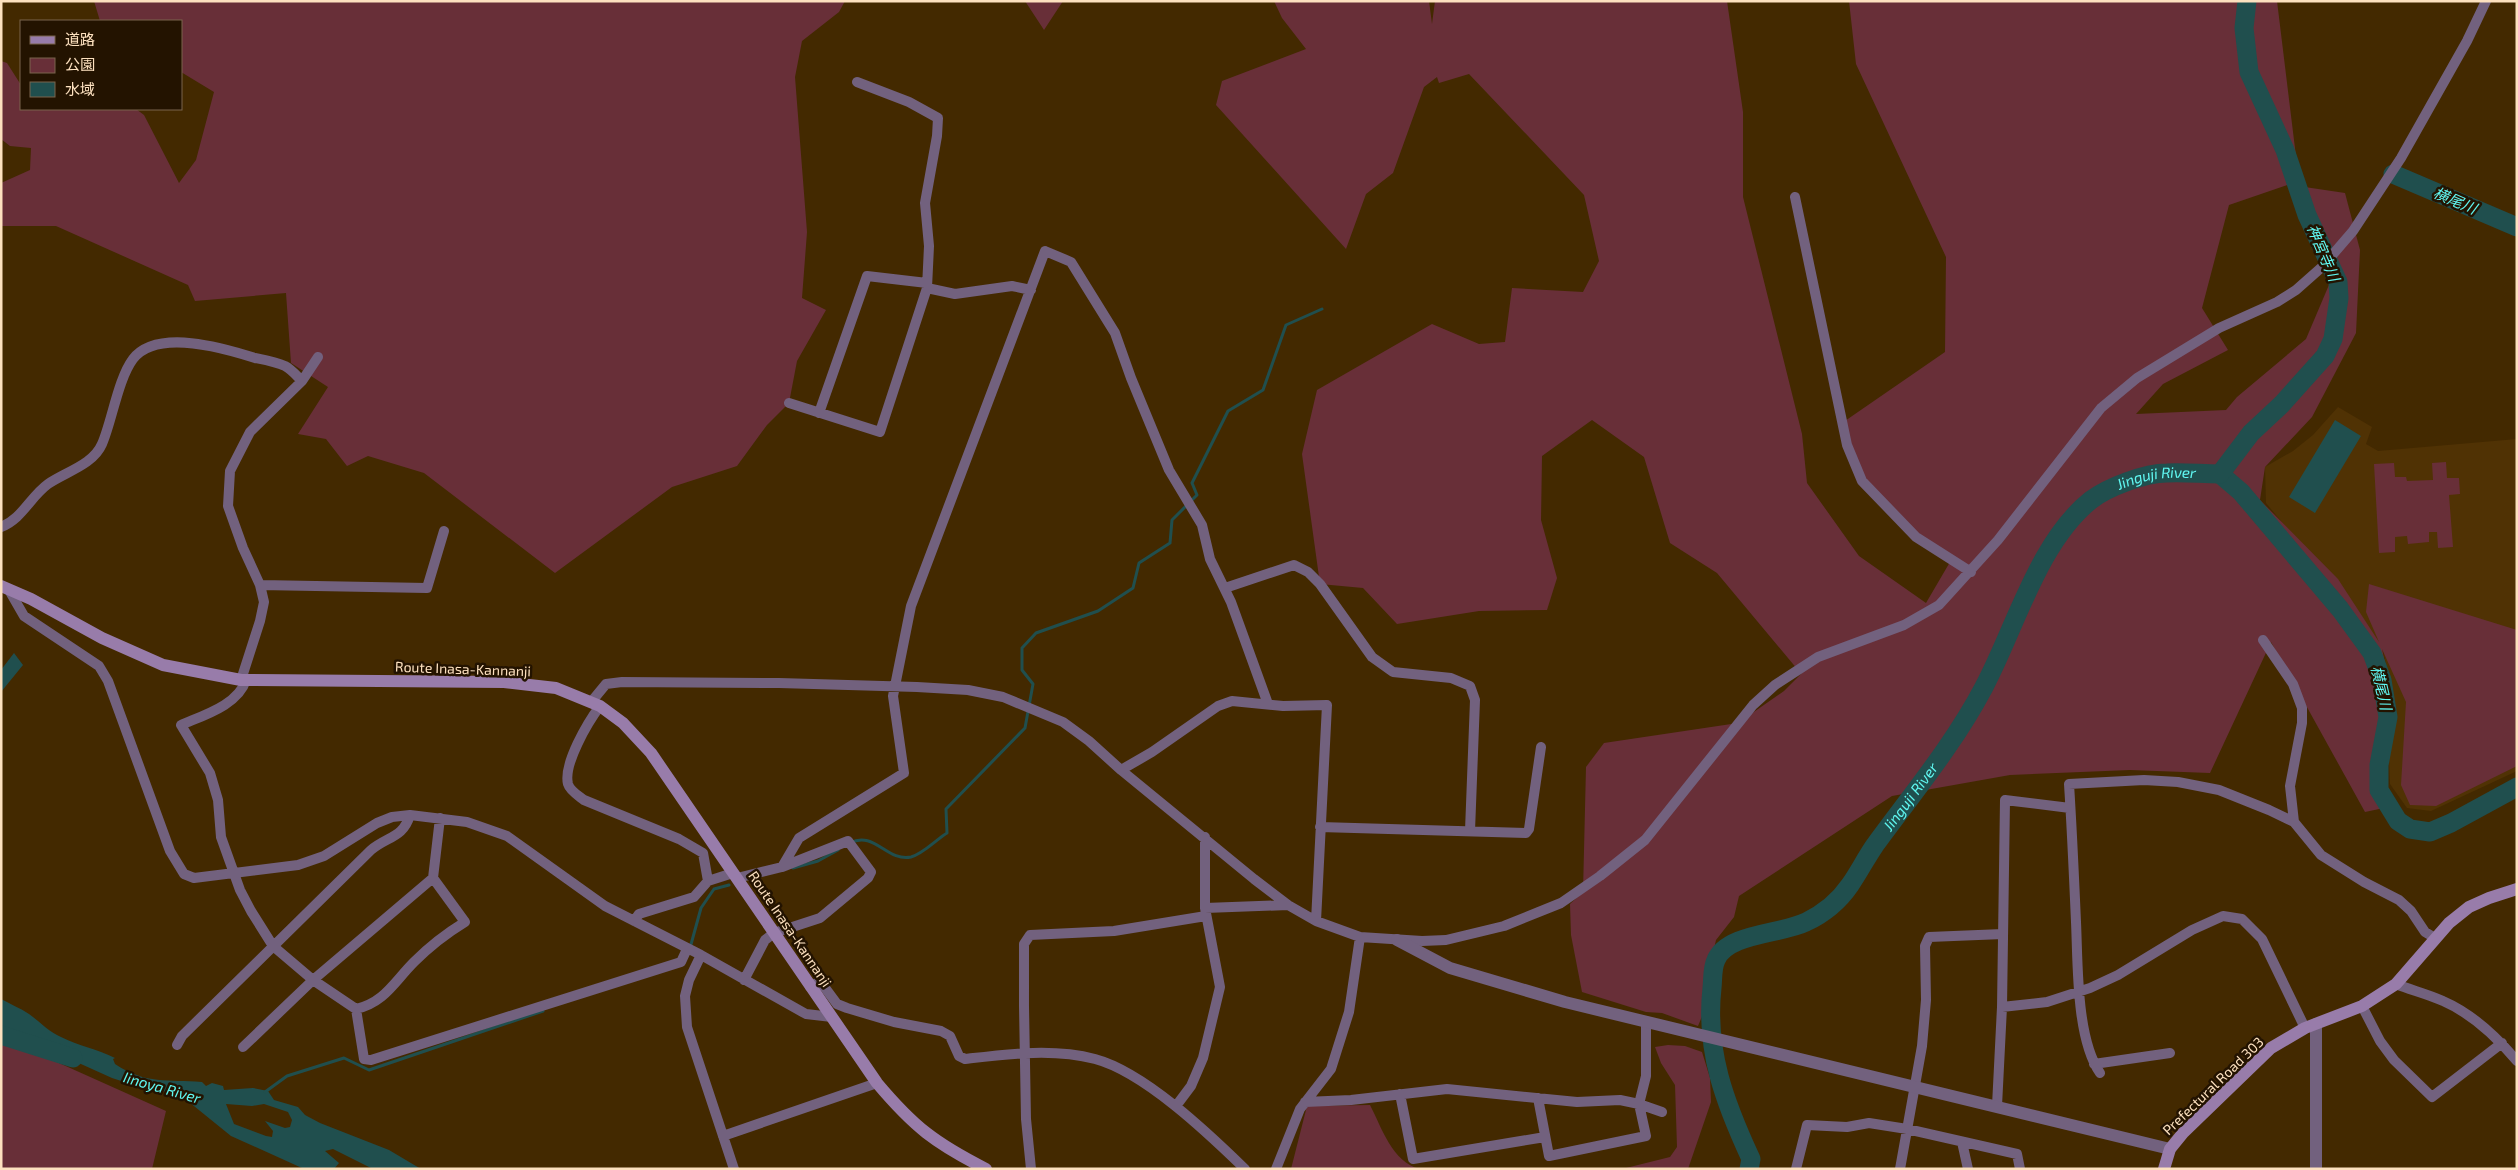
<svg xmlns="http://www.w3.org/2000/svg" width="2518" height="1170" font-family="'Exo 2','Noto Sans JP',sans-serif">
<rect width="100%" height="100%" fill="#432900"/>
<path fill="#503204" d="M2338,407L2372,427L2366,444L2378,451L2517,439V771L2431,811L2407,808L2390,784L2389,760L2393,699L2383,650L2338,590L2266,503L2265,467L2293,451L2313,435Z"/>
<path fill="#682f38" d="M94,1H845L839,12L802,41L795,77L807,232L802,298L826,310L797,361L789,403L767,425L737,466L672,487L555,573L424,473L368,456L347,466L326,439L298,434L328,387L291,363L286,293L195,301L188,285L56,226H1V183L30,170L31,148L10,146L1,139V61L7,63L21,85V109H136L144,115L179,183L196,160L214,92L181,72V21H100Z
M1025,1H1063L1044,30Z
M1274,1H1429L1432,24L1435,1H1727L1743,112V197L1802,434L1807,483L1859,556L1926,603L1950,562L1913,533L1862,481L1842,423L1945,352L1946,257L1856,64L1849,1H2277L2299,181L2229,205L2202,308L2228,350L2163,384L2136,414L2226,410L2237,397L2306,339L2337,266L2298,186L2345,193L2360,250L2356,333L2312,417L2265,467L2260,500L2338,579L2379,642L2366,612L2369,584L2517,630V766L2436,806L2410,805L2401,785L2406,702L2382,649L2393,699L2384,808L2365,812L2271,642L2210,773L2130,770L2010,775L1892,796L1739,896L1734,917L1716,940L1709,971L1711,995L1698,1026L1662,1013L1646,1012L1582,992L1571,935L1570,904L1583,892L1586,767L1604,743L1738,723L1784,691L1809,666L1798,670L1717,573L1670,543L1644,457L1592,420L1542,456L1541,520L1557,578L1547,610L1479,611L1397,624L1363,588L1320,584L1302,454L1317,390L1432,324L1479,344L1505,342L1512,288L1583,292L1599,261L1584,195L1469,74L1439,83L1437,77L1424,87L1393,173L1366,194L1346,249L1216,105L1222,81L1306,49L1282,18Z
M2446,462L2447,478H2459L2460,494L2449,495L2453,547L2438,548L2437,532H2429V542L2408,544L2407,536L2395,537V552L2379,553L2374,464L2394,463L2395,477H2406L2407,481L2433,480L2432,463Z
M1,1037L166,1111L152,1169H1Z
M1668,1045L1685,1046L1702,1052L1710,1078L1711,1102L1688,1169H1622L1670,1157L1677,1147L1675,1085L1661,1063L1655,1047Z
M1370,1105C1382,1128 1392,1162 1420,1169H1291L1307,1106Z"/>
<path fill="#204f4e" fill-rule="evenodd" d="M2335,420L2361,436L2315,513L2289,497Z
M14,653L23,665L1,692V670Z
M1,999C10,1004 20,1008 29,1014C39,1021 49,1032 61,1037C78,1046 98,1049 115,1058L113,1059L115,1064C147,1085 167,1079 202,1082L206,1086L212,1083L223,1086L224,1090L253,1088L268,1091L274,1100L298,1107L305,1115L320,1123L389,1150L421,1169H373L333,1149L325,1151L339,1163L334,1169L302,1168L231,1136L189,1102L167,1092L146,1089L112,1078L10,1032L1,1025ZM226,1104L252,1106L264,1104L288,1112L292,1120L290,1127L285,1128L265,1121L273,1131L272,1137L266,1136L234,1124Z"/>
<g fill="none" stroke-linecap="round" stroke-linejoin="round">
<path stroke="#204f4e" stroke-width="3" d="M850,843C874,830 887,862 911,857C923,854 937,839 947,833L946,809L1025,728L1033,684L1022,670V648L1036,633L1098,611L1133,588L1139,563L1170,543L1172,520L1197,495L1192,483L1228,411L1263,390L1286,325L1322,309
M793,868L818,861L838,850
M690,948L701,908L714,889L729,885
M265,1092L287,1076L344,1058L369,1070L543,1011"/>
<g stroke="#204f4e" stroke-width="19">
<path d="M2393,174L2517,227"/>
<path d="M2220,474L2241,492L2340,609L2372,653L2382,680L2388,717L2379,765V790L2398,821L2410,829L2430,832L2451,823L2517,787"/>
<path d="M1,1035L73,1058"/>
<path id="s1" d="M1749,1169L1751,1159C1725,1103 1705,1051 1712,988C1713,979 1712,968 1716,960C1727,933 1782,934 1806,922C1823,914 1839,901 1850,885C1859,872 1866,858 1875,845C1913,793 1954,744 1984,687C2015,629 2038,542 2091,500C2108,487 2145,473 2167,473C2184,472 2202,474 2220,474L2251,433L2282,404L2325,356L2333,339L2339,298L2338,282L2307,215L2285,150L2249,72L2244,28L2247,1"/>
</g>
<path stroke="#72617e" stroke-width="10" d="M857,82L909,102L938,118L937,136L925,203L929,246L927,288L955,294L1012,286L1031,290
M1795,197L1847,445L1862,481L1916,537L1971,572
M789,403L880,432L927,288
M819,413L867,276L927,283
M1,527C22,519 30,497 48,484C65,472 93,465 102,444C112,421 118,379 133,359C157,328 224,348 255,358C265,360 276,362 285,366C291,369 297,376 302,381
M260,585L427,588L444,531
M1225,588L1294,565L1308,572L1320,584L1372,657L1393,672L1451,678L1470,686L1475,700L1470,831
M9,590L24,616L99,666L108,681L170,851L184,874L194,878L298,865L324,856L377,823L392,817L410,815L467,822L507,836L605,906L701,955L806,1014L832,1017
M2263,640L2293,684L2302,708V723L2290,786L2294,822
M241,680L260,621L264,602L260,585L243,548L228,506L230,471L250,432L302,381L318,357
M246,680C238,705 204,715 181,725L210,773L218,800L221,837L240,890L251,911L273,946L313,980L356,1009L364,1059L371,1060L681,962L687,949
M592,701L606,684L622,682L779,683L917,687L968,690L1003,697L1063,722L1089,741L1121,770L1254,879L1288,905L1316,921L1360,937L1422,941L1446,940L1504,926L1561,903L1600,876L1645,840L1753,705L1775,685L1818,657L1904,625L1939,605L1998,540L2101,408L2137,378L2219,328L2277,302L2296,290L2322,267L2353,231L2401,158L2467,41L2486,1
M600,706C588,722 563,764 568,784C570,791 579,796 584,800L679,839L703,853L708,881L733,873
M1121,770L1152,752L1218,706L1232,701L1283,706L1327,705L1316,921
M1320,827L1526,833L1529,829L1541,747
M737,878L782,867L799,838L904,773L893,696L911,606L1045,251L1071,262L1115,333L1131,378L1169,470L1202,525L1210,559L1231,602L1268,704
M1205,908L1288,905
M634,921L639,914L694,897L708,881
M701,955L689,980L685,996L687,1027L734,1169
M744,980L765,940L774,933L820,918L868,878L871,872L848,841L782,867
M2396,984C2411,990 2428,994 2443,1001C2473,1014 2496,1036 2517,1061
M810,987L820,981L837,1004L847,1008L894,1022L941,1031L950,1036L959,1056L965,1059C1008,1054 1053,1048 1095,1059C1144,1072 1208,1133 1245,1169
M2362,1006L2380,1041L2394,1060L2432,1097L2502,1043
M2002,1007L2005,800L2070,808
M356,1009C385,1002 394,982 414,962C429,947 447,933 465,922L433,878
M177,1045L182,1036L371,850C388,836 403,838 410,815
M243,1047L313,980L433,878L440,818
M2094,1064L2170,1053
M2100,1073C2076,1038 2078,964 2076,922C2074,876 2072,830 2069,784L2144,780L2178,782L2219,790L2269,810L2294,822L2321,855L2364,882L2399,900L2411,911L2425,932L2435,938
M1400,1094L1413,1159L1545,1137
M1538,1098L1549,1156L1646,1136L1639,1104L1646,1076V1022
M1305,1102L1351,1100L1447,1089L1577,1102L1620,1100L1639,1104L1662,1112
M1176,1106L1191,1086L1203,1058L1220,987L1205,908V837
M1997,1106L2002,1007L2047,1002L2090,988L2118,975L2192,930L2223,916L2242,919L2262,939L2305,1028
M723,1136L877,1083
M1962,1142L1968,1169
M1031,1169L1026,1119L1024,1006V944L1030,935L1114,931L1206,916
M1276,1169L1300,1109L1331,1069L1349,1012L1360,937
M1796,1169L1807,1125L1847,1127L1869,1123L1907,1129L2017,1154L2020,1169
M1900,1169L1922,1046L1926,1000L1925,946L1929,937L2003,934"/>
<path stroke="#72617e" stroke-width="12" d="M1397,940L1450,968L1565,1002L2170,1149
M2316,1169V1024"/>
<path stroke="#987caa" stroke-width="12" d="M1,586L31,599L102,638L163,665L241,680L504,682L556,688L600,706L623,723L651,753L877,1083C914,1127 935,1143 986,1169
M2164,1169L2170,1149L2183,1133L2271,1048L2305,1028L2362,1006L2396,984L2449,923L2469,907L2489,898L2517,889"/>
</g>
<g text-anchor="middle" stroke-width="5" stroke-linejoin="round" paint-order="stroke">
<g font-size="14" fill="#fde1bf" stroke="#231300">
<text transform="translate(463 669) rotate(2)" y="5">Route Inasa-Kannanji</text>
<text transform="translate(790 929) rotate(56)" y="5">Route Inasa-Kannanji</text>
<text transform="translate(2213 1086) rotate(-44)" y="5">Prefectural Road 303</text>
</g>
<g font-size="15" font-style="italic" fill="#60f7f1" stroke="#231300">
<text transform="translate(2455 201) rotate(23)" y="5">横尾川</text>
<text transform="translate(2323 253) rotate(67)" y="5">神宮寺川</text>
<text dy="5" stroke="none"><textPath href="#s1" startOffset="902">Jinguji River</textPath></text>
<text transform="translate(2381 688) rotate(77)" y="5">横尾川</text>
<text dy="5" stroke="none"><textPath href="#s1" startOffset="482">Jinguji River</textPath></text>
<text transform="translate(162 1088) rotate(16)" y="5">Iinoya River</text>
</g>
</g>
<rect width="2518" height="1170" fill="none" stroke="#fde1bf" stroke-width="5"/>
<rect x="20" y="20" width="162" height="90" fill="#231300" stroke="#7a654c"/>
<rect x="30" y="36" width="25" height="8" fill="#987caa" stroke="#7a654c"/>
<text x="65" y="45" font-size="15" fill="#fde1bf">道路</text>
<rect x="30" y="58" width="25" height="15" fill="#682f38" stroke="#7a654c"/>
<text x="65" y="70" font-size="15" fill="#fde1bf">公園</text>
<rect x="30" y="82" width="25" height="15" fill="#204f4e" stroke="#7a654c"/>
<text x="65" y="95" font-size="15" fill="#fde1bf">水域</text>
</svg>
